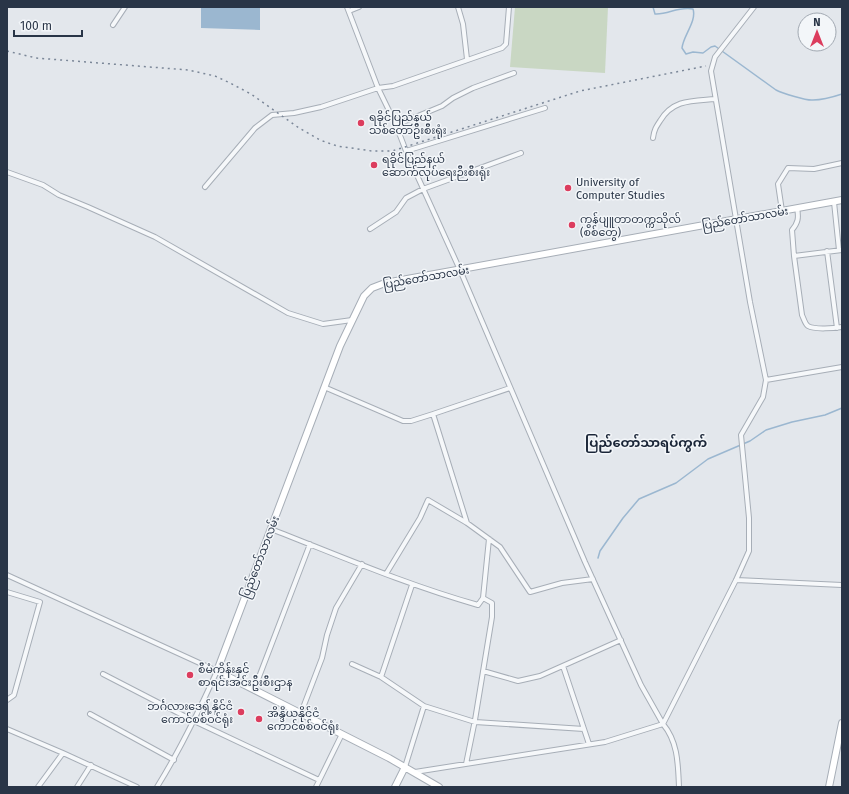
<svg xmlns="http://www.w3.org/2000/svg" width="849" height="794" font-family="'Fira Sans','Noto Sans Myanmar',sans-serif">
<rect width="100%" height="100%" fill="#e3e7ec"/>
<path fill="#c9d7c3" d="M515,7H608L605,73L510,67Z"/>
<path fill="#9bb7d0" d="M201,7H260V30L201,28Z"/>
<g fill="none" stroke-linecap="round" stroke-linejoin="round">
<path stroke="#9bb7d0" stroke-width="1.5" d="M653,7L655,14C668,15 678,6 693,9C697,21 683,36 682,48L686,54L693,52L703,53L711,47L715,46L776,90C782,93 807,101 813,100C823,100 833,97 842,94
M598,558L600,551L623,518L639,499L676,483L708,459L750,441L766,430L792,422L825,415L842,408"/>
<g stroke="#a7aeb7" stroke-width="6">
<path id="street" d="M347,7L378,88L396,125L406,151L460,270L585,562L641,685L663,724L605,742L415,772
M458,7L463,24L467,59
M754,7L715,57L711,71L750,302L766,380L842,367
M349,11L359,7
M113,25L125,7
M396,125L442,106L453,98L473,88L514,73
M653,138C654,130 656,127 660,121C673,99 693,101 715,99
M406,151L545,108
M7,172L43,185L59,195L88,207L155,237L288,313L323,324L352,320
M205,187L255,128L272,115L294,113L321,107L378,88L393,86L502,48L506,44L509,7
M834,202L839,250
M797,208C799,218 798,223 792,230L794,256L842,250
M782,211L778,184L788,168L814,169L842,163
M370,229L396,212L406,198L423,189L521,153
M827,251L837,328
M794,256L802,315C804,319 805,324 808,326C815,330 835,328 842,327
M324,387L403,421H411L433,414
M467,523L433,414L510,388
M271,529C340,556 407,585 478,605L483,598L492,603V617L475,720L466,764
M386,574L420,518L428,500L467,523L500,547L530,592L562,583L593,579
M7,575L217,671C199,711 180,750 157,787
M736,580L842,585
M412,585L381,677L424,706L475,722L584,729
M7,592L40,602L14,695L7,700
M483,598L489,539
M352,664L381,677
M563,666L589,744
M483,671L518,681L540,676L621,640
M103,674L194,721L319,780
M254,690L310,544
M301,713L322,658L327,635L336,608L362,564
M90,714L174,760
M7,729L63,753L137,787
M405,767L424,706
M38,787L63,753
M77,787L91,765
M316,787L342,734
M679,787C678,764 678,742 663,724L736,580L749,551V518L741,435L763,397L766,380"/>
</g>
<g stroke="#a7aeb7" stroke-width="8">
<path id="secondary" d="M395,787L405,767
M439,787L389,758L217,671L340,346L364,296L372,288L385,283L842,200
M829,787L842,723"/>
</g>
<use href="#street" stroke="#f6f8fa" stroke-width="4"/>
<use href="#secondary" stroke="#fff" stroke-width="6"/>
<path stroke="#7b8798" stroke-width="1.5" stroke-dasharray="2 4" stroke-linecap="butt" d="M7,51L36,58L188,70L215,76L230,83L251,94L299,128L320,140L337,146L372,151H392L405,147L580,91L706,66"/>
</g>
<g fill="#dc3d5e" stroke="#f3f6f9" stroke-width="1.5">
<circle cx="361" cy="123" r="4"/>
<circle cx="374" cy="165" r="4"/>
<circle cx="568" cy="188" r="4"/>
<circle cx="572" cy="225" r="4"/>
<circle cx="190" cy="675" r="4"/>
<circle cx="241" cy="712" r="4"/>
<circle cx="259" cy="719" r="4"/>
</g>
<g text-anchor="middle" stroke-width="3" stroke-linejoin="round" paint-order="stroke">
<g font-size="11" fill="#293547" stroke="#f3f6f9" text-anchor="start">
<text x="369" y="121">ရခိုင်ပြည်နယ်<tspan x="369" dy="13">သစ်တောဦးစီးရုံး</tspan></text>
<text x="382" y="163">ရခိုင်ပြည်နယ်<tspan x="382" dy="13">ဆောက်လုပ်ရေးဉီးစီးရုံး</tspan></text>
<text x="576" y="186">University of<tspan x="576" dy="13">Computer Studies</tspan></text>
<text x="580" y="223">ကွန်ပျူတာတက္ကသိုလ်<tspan x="580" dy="13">(စစ်တွေ)</tspan></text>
<text x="198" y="673">စီမံကိန်းနှင့်<tspan x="198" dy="13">စာရင်းအင်းဦးစီးဌာန</tspan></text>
<text x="233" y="710" text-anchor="end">ဘင်္ဂလားဒေရှ့်နိုင်ငံ<tspan x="233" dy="13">ကောင်စစ်ဝင်ရုံး</tspan></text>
<text x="267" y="717">အိန္ဒိယနိုင်ငံ<tspan x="267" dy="13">ကောင်စစ်ဝင်ရုံး</tspan></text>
</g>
<g font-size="11" fill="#293547" stroke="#f3f6f9">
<text transform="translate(745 218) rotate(-10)" y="4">ပြည်တော်သာလမ်း</text>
<text transform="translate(426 277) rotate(-10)" y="4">ပြည်တော်သာလမ်း</text>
<text transform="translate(260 557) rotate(-69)" y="4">ပြည်တော်သာလမ်း</text>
</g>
<g font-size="13" font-weight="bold" fill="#1b2638" stroke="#f3f6f9">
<text x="646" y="447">ပြည်တော်သာရပ်ကွက်</text>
</g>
</g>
<rect width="849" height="794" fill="none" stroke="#293547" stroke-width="16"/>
<g transform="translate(817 32)"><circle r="19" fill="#f3f6f9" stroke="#a2a9b2"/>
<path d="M0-3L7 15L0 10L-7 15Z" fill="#dc3d5e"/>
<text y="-6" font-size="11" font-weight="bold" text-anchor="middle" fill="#293547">N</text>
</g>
<path d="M14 30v6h68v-6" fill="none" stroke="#293547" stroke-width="2"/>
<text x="20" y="30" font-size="12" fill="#293547" stroke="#f3f6f9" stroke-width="3" paint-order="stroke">100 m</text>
</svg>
